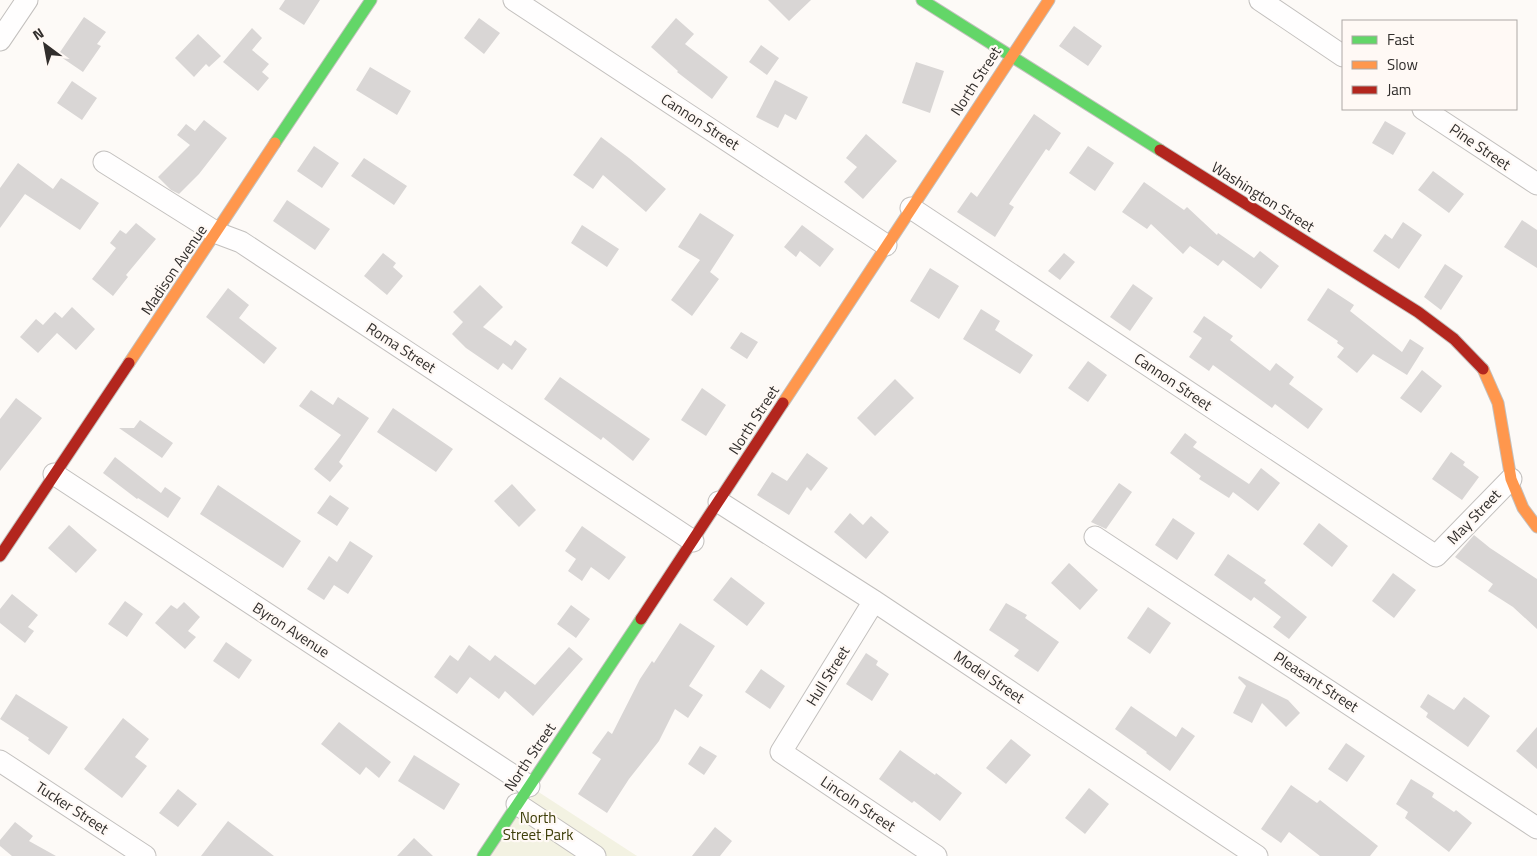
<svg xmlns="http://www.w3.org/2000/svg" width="1537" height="856" font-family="'Titillium Web',sans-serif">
<rect width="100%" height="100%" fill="#fdfaf7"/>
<path fill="#f3f2e2" d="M537,791L637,856H483Z"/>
<path fill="#d9d6d5" d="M285,0H320L304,25L279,9Z
M768,0H811L789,21Z
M84,17L106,32L97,44L101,46L83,72L58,55Z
M479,18L500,33L484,54L464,38Z
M676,18L694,34L685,44L728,77L712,99L677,72L678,71L651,47Z
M1074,26L1102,46L1088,66L1059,46Z
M252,28L262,38L252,50L269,64L262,72L269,78L258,91L223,62Z
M198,34L221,56L209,67L206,64L194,77L175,58Z
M761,45L779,58L767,75L749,62Z
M916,62L944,71L930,113L902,103Z
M370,67L411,91L397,115L356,90Z
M775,80L808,97L796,120L785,114L778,128L756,117Z
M72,81L97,98L82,120L57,103Z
M1034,114L1061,133L1049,151L1046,149L1009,204L1014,207L995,237L957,212L971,192L977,197Z
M204,120L227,138L199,174L179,194L171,190L158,177L190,145L177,135L186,124L195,131Z
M1385,121L1406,133L1393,155L1372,143Z
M866,134L897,161L863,199L844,182L857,167L846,158Z
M601,137L629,158L666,189L646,212L603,175L593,189L573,175Z
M314,146L339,163L322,188L297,171Z
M1088,146L1114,163L1095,191L1069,173Z
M364,158L407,186L394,205L351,176Z
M18,163L53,189L61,178L99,203L80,230L25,194L0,228V188Z
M1433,171L1464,194L1449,213L1418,190Z
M1144,182L1184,210L1187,207L1217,235L1218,233L1254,258L1260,251L1279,266L1261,289L1223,260L1218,266L1190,246L1183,254L1151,224L1147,229L1122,212Z
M287,200L330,229L315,250L273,221Z
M700,213L734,235L710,272L719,279L692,316L671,300L700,260L678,247Z
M1522,220L1537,230V268L1504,247Z
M1403,222L1422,235L1399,269L1373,251L1385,234L1392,239Z
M136,223L156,239L126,275L128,277L113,296L92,279L116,248L110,243L120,230L126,234Z
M582,225L619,249L607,267L571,243Z
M802,225L834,249L820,267L800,251L796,257L784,247Z
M383,253L396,263L393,267L403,276L387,295L364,276Z
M1064,253L1075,262L1060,280L1048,271Z
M1445,264L1463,276L1441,310L1424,297Z
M930,268L959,286L939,319L910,301Z
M1133,284L1153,298L1130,331L1110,317Z
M480,285L503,307L483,327L511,346L515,340L527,349L512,370L503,363L498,370L466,348L452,334L463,322L453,312Z
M228,288L249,305L239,318L277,348L264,364L206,317Z
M1328,288L1354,305L1350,311L1402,352L1410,339L1424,348L1407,375L1373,354L1357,373L1337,357L1344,348L1337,343L1338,341L1307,320Z
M72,307L95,329L76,350L57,333L38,353L20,337L36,319L43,325L55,312L62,318Z
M981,309L1000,321L995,330L1033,355L1020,374L963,339Z
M1204,316L1233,336L1230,340L1270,371L1276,363L1294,377L1289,384L1323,409L1308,429L1275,404L1272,408L1213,365L1209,371L1189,357L1202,338L1193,332Z
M741,332L758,342L747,359L730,348Z
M1088,361L1107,375L1088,402L1068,388Z
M1422,370L1442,386L1421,413L1400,398Z
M560,377L650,439L633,461L603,437L601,440L544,399Z
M895,379L914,398L875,436L857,418Z
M702,388L726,405L706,436L681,420Z
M311,390L333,405L338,397L369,418L339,462L343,466L330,482L314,469L341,435L299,406Z
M16,398L42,418L0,471V419Z
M393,408L453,449L436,472L377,432Z
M140,420L173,443L162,458L119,428H134Z
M1185,433L1197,442L1193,447L1249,484L1261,468L1280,483L1258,511L1233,492L1229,498L1199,479L1201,476L1170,453Z
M1451,452L1465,462L1463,465L1479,477L1462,500L1432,479Z
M807,453L828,468L811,491L807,487L789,515L757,495L772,472L787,481Z
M115,457L161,493L165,487L181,498L168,518L138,498L137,499L103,473Z
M1119,483L1132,492L1106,529L1091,522Z
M512,484L536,510L519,527L494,501Z
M218,485L301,541L283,568L200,514Z
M330,495L349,508L337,526L317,513Z
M850,513L863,525L871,516L889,532L866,559L834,532Z
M1173,518L1195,533L1177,560L1155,545Z
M1319,523L1348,546L1332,567L1303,544Z
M69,525L97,550L76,573L48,548Z
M582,526L626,557L609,580L591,567L582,581L568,571L576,559L565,551Z
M1474,535L1490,548L1537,579V629L1513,607L1488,591L1493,584L1455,557Z
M350,541L373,556L348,594L334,585L324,600L307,589L329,556L337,562Z
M1228,554L1266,580L1264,583L1307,617L1289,639L1273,627L1281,617L1254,597L1251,601L1214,575Z
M1069,563L1098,590L1080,610L1051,583Z
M1393,573L1416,590L1394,618L1372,601Z
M731,577L765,603L747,626L713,600Z
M12,594L38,615L28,627L34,631L25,643L0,623V609Z
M125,601L143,614L127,637L108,624Z
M184,602L200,617L188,631L196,637L185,649L155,623L171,605L177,609Z
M1006,603L1027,615L1025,618L1059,642L1038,672L1014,656L1019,650L989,630Z
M571,605L590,619L576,638L557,624Z
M1148,607L1171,623L1150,654L1127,638Z
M680,623L715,646L689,686L703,695L688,718L675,709L659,741L629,779L607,813L578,794L601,759L592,753L608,731L612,734L640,679L652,661L654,663Z
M226,642L252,660L239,679L213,661Z
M469,645L490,661L495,655L535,685L569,647L583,659L533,716L505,691L499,699L470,677L457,694L434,677L450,655L458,661Z
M866,653L878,661L876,665L889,674L872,701L846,684Z
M761,669L785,686L770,709L745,692Z
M1239,676L1288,700L1300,713L1286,727L1262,703L1252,723L1233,713L1246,686L1238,678Z
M16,694L68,727L49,755L28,740L29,738L0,719Z
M1428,694L1454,710L1464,697L1490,716L1468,747L1426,717L1428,713L1420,707Z
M1131,706L1176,737L1182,727L1195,736L1170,771L1146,753L1147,752L1115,729Z
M123,718L149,739L135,757L147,766L122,798L84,769Z
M339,722L391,762L379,778L366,767L360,775L321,744Z
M1537,727V769L1516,751Z
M1011,739L1031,755L1006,784L986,768Z
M1346,743L1365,756L1347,782L1328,769Z
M700,746L717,756L704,775L688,764Z
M900,750L935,775L936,773L962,793L940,821L914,801L912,803L879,779Z
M414,755L460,784L444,810L398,781Z
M1411,779L1434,793L1432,797L1454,812L1456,810L1472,823L1449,852L1405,818L1408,812L1396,804Z
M1291,785L1317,803L1320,800L1378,846L1370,856H1320L1289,832L1281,843L1261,829Z
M1089,788L1109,804L1085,834L1065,818Z
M178,789L197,804L178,827L159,813Z
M228,821L274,856H201Z
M15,822L33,836L29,841L56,856H12L0,846V840Z
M715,827L732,841L720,856H692Z
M414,838L433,856H397Z"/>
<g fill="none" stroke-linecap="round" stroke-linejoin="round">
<g stroke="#c3c0be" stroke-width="23">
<path id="street" d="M514,0L886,245
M1260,0L1343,56
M0,40L27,0
M1423,109L1537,184
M104,162L217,233L241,242L693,541
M911,208L1436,556L1511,479
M54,474L529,786
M719,502L874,601L1257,856
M1095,537L1537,828
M874,601L781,752L936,856
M0,761L145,856
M517,804L595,856"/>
</g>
<g stroke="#c3c0be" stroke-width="13">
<path id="fast" d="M922,0L1160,150
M275,143L371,0
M483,856L641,619"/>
</g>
<g stroke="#c3c0be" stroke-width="13">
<path id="slow" d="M129,363L275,143
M1483,369L1498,403L1511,479L1523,508L1537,527
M783,403L1049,0"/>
</g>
<g stroke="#c3c0be" stroke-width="13">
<path id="jam" d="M1160,150L1418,312L1454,339L1483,369
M0,556L129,363
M641,619L783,403"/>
</g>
<use href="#street" stroke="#fffefe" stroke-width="21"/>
<use href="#fast" stroke="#63d668" stroke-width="11"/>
<use href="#slow" stroke="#ff974d" stroke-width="11"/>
<use href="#jam" stroke="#b3261e" stroke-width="11"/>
</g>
<g text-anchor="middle" stroke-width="4.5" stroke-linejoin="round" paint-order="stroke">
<g font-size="15" fill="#312e2c" stroke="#fff9f5">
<text transform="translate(976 81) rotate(-57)" y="5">North Street</text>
<text transform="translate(700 122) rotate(33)" y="5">Cannon Street</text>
<text transform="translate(1480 147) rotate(34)" y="5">Pine Street</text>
<text transform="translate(1263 197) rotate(32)" y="5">Washington Street</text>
<text transform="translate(174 270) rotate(-56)" y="5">Madison Avenue</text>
<text transform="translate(401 348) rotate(33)" y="5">Roma Street</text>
<text transform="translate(1173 382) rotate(34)" y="5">Cannon Street</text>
<text transform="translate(754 420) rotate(-57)" y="5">North Street</text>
<text transform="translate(1474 517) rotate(-46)" y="5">May Street</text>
<text transform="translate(291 630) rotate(33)" y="5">Byron Avenue</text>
<text transform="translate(828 676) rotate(-58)" y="5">Hull Street</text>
<text transform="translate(989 677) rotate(34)" y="5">Model Street</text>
<text transform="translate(1316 682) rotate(33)" y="5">Pleasant Street</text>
<text transform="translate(530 757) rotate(-56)" y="5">North Street</text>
<text transform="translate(858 804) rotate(34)" y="5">Lincoln Street</text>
<text transform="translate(72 808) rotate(33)" y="5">Tucker Street</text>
</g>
<g font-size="15" fill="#3e3e09" stroke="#fff9f5">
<text x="538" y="823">North<tspan x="538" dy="17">Street Park</tspan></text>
</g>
</g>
<rect x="1342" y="20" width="175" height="90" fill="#fff9f5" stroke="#ada8a5"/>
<rect x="1352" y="36" width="25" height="8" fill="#63d668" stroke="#ada8a5"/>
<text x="1387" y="45" font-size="15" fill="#312e2c">Fast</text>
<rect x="1352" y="61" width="25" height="8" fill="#ff974d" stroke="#ada8a5"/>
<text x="1387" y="70" font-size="15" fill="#312e2c">Slow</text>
<rect x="1352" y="86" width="25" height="8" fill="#b3261e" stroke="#ada8a5"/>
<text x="1387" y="95" font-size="15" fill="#312e2c">Jam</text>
<g transform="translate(45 45) rotate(328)" stroke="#fff9f5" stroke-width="4" paint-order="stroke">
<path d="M0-4L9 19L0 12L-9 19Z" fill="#312e2c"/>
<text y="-8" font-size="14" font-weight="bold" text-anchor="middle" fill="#312e2c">N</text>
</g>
</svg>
